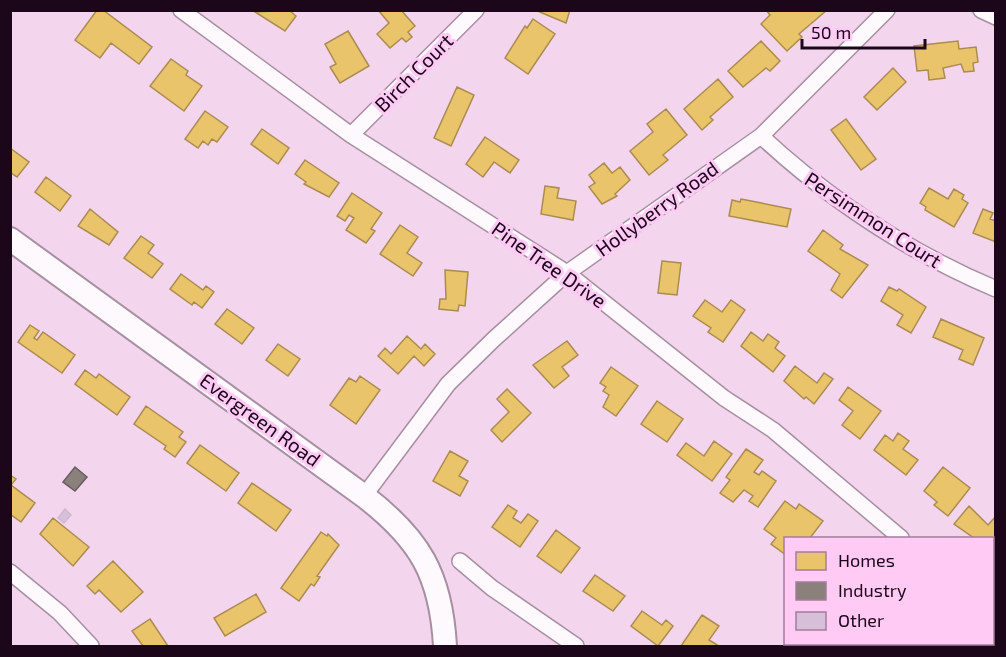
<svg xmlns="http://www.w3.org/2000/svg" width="1006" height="657" font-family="'Exo 2',sans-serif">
<rect width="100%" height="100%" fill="#f3d6ed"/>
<path fill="#e9c46a" stroke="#ac8b52" stroke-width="1.5" d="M97,10H103L152,47L139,64L111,43L100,58L75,40Z
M289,10L296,16L285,31L255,12Z
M378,10H401L415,26L408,32L412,37L406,42L402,38L390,48L377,34L389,23Z
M535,10H570L566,23Z
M766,10H827L799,34L802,37L787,51L761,24L770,15Z
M533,19L555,34L528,74L505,58L525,26L527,28Z
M348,31L369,66L340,83L330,67L336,64L325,44Z
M761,41L780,61L770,71L766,68L743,87L728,71Z
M958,41L959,49L976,47L978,62L973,63L974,71L964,72L961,64L943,68L945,78L929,80L928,70L917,71L914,46Z
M171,59L188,71L186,75L202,86L184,111L150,86Z
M893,68L906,82L877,110L864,97Z
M718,79L733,97L710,117L713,120L702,130L684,109Z
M457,87L474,95L451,146L434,138Z
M666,109L687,135L663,155L668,160L649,175L630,151L653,132L647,124Z
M205,111L228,127L217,142L212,139L208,145L203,141L198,148L185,139Z
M846,119L876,159L861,170L831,130Z
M262,129L289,148L278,164L251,144Z
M485,137L519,160L510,173L494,162L483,177L466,164Z
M10,148L29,162L17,177L10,172Z
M305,160L339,183L329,197L304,184L306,182L295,174Z
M604,163L612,173L620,167L630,180L615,194L617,196L602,204L589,187L595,183L589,175Z
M46,177L71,196L60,211L35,192Z
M545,186L559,188L557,198L576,201L573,220L541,214Z
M929,188L948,199L954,189L964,195L962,199L968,203L954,227L925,210L926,207L920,203Z
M352,193L382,213L371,229L375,231L366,243L346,230L354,218L349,215L345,221L337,216Z
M741,199L791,209L787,227L729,216L732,200L740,202Z
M90,209L118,232L109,245L78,226Z
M983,209L993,213L990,219L996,221V242L973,233Z
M400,225L418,237L407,253L422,263L413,276L380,254Z
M823,230L843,245L840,249L868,265L842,298L831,290L840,274L808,251Z
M141,236L154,245L148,253L163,264L152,278L124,258Z
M662,261L681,263L677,295L658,293Z
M445,270L468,272L465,306L459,305L458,311L439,309L440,299H446Z
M181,274L203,290L206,286L214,292L202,308L194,302L192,305L170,289Z
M889,287L897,291L899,289L926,307L911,333L897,325L903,315L881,301Z
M705,300L722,312L731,300L745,310L723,342L708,332L711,328L693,316Z
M227,309L254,328L242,344L215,324Z
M941,319L984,338L973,365L959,359L963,350L933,337Z
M30,325L39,331L34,338L37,340L43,332L75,355L62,373L18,342Z
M751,332L763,341L768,334L779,342L775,348L785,356L773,372L741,346Z
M407,336L421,349L425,344L435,354L424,366L414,356L398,374L378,356L385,348L391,354Z
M567,341L578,355L562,367L569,376L554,388L533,365Z
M278,344L300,359L288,376L266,360Z
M795,366L817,383L824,373L833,379L814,404L806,397L804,399L784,381Z
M611,367L638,386L616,416L603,407L609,395L603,391L606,387L600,383Z
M85,370L96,378L99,374L130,397L117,415L75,384Z
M360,376L380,390L356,424L330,405L349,378L356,382Z
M848,387L881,411L860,439L842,425L853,411L839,400Z
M507,389L531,413L502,442L491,430L509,412L497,399Z
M657,401L683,419L667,442L641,424Z
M146,406L183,432L179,437L186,442L175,457L164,449L166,446L134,424Z
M898,433L909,441L903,449L918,460L906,475L874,450L885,435L893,441Z
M714,441L732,454L712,481L677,455L686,443L704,456Z
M200,445L239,473L226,491L187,463Z
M746,449L763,460L754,472L759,475L762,471L776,481L758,507L749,501L753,496L744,490L733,502L720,493L730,480L726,477Z
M450,451L468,461L459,476L468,481L460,496L433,481Z
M943,467L970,488L948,516L934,505L937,502L924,491Z
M10,475L16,479L11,485L35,503L21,522L10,514Z
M252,483L291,510L276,531L238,503Z
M785,501L796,509L799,504L823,521L810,538H786V555L771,544L776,538L764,529Z
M508,505L517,511L513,518L521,523L528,514L538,521L520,547L492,527Z
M969,506L988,525L996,516V540L992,543V538H974L954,524Z
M53,518L89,547L73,566L40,534Z
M556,530L580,548L561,573L537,556Z
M321,532L327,536L328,534L339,545L317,576L320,577L314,586L311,584L299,601L281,588Z
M113,561L143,592L121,612L99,590L95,594L87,586Z
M595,575L625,596L613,611L583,591Z
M256,594L266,612L225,636L214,618Z
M642,611L662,625L666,620L673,626L658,646L631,626Z
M702,615L719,626L709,640L719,646H681Z
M150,619L168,646H143L132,631Z"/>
<path fill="#8a817c" stroke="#695c5e" stroke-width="1.5" d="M75,467L87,477L75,491L63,482Z"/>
<path fill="#d7bfd9" stroke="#ceb9d0" stroke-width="1.5" d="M65,509L71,515L64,523L58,518Z"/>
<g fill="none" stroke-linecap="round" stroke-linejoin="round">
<g stroke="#a78fa2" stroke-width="18">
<path id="street" d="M181,10L351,135L567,273L724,398L773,430L901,538
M981,10L996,17
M351,135L476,10
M761,136C830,200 908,252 996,289
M364,496L448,384L494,339L567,273L761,136L887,10
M460,561L492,588L576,646
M10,572L60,613L91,646
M992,611L996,613"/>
</g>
<g stroke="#a78fa2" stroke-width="26">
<path id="secondary" d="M10,239L364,496C420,539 441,575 445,646"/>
</g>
<use href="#street" stroke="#fdf9fc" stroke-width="15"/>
<use href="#secondary" stroke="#fdf9fc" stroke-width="22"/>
</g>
<g text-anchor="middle" stroke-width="6" stroke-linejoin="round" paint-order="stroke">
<g font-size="20" fill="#1c0619" stroke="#ffcaf4">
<text transform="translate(414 73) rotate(-45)" y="7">Birch Court</text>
<text transform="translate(657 209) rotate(-36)" y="7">Hollyberry Road</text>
<text transform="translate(873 220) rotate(33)" y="7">Persimmon Court</text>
<text transform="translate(549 265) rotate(35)" y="7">Pine Tree Drive</text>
<text transform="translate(260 420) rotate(36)" y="7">Evergreen Road</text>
</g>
</g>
<rect width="1006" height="657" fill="none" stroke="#1c0619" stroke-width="24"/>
<rect x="784" y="537" width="210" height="108" fill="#ffcaf4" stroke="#a47c9c" stroke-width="1.5"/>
<rect x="796" y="552" width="30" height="18" fill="#e9c46a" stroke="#a47c9c" stroke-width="1.5"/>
<text x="838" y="567" font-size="18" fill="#1c0619">Homes</text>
<rect x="796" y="582" width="30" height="18" fill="#8a817c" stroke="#a47c9c" stroke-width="1.5"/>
<text x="838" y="597" font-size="18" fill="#1c0619">Industry</text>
<rect x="796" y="612" width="30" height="18" fill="#d7bfd9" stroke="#a47c9c" stroke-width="1.5"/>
<text x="838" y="627" font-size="18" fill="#1c0619">Other</text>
<path d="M802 39v9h123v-9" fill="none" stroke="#1c0619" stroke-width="3"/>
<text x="811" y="39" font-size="18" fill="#1c0619" stroke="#ffcaf4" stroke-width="4.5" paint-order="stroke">50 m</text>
</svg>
